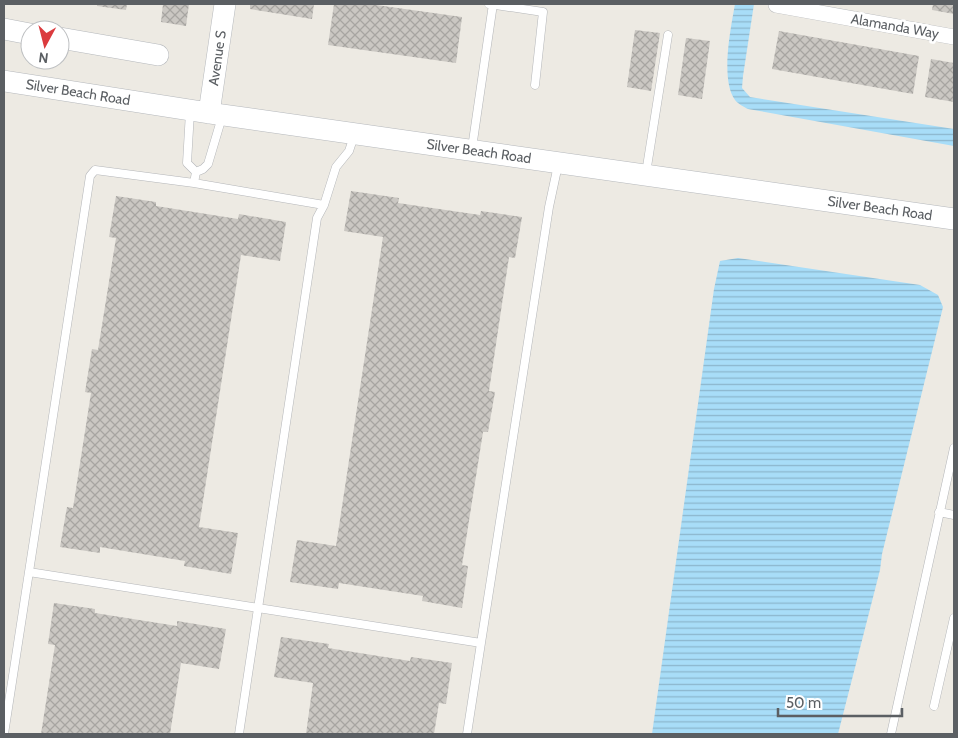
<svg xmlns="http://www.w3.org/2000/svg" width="958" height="738" viewBox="0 0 958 738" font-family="Cabin,sans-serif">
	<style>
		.water { fill: url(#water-rules) }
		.building { fill: url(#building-cross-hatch) }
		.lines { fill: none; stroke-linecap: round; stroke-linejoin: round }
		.lane-casing { stroke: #b4b6b9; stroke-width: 9 }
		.street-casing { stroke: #b4b6b9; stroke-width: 16 }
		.secondary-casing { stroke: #b5b8bc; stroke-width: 22 }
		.lane { stroke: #fff; stroke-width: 8 }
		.street { stroke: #fff; stroke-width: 15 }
		.secondary { stroke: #fff; stroke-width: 21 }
		.labels { text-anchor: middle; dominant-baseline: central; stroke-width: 5; stroke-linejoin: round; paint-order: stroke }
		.street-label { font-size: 14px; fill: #5b5f63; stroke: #fff }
	</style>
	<defs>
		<pattern id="water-rules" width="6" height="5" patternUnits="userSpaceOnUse" patternTransform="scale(1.25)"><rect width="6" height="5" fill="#a8ddf8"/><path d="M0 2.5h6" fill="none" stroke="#8cb6cc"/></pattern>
		<pattern id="building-cross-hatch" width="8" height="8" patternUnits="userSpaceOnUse" patternTransform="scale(1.25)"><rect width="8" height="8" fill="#cac7c2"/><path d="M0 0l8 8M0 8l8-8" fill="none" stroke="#a7a5a1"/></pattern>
	</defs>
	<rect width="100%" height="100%" fill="#edeae3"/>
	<path class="water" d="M735 4H754L743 76 742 88 750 97 954 129V146L748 109C744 107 738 104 735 100 720 80 731 27 735 4Z
		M738 258 920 285 938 295 943 307 882 554 880 570 838 734H652L714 289 720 261Z"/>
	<path class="building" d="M97 4H127L126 10 97 6Z
		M163 4H189L186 26 161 22Z
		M250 4H314L312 19 250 9Z
		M334 4H369L462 17 456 63 328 45Z
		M933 4H954V14L932 10Z
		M635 30 660 33 651 91 627 87Z
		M779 31 919 56 913 94 772 69Z
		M686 38 710 41 702 99 678 95Z
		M931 59 954 63V102L925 97Z
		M351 191 399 198 398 203 480 215 481 211 522 217 515 258 509 257 489 391 495 392 488 432H483L462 565 468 566 462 608 422 601 423 596 339 583 338 589 290 582 297 540 336 546 383 237 344 231Z
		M116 196 156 202V206L238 219 239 214 286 222 280 261 241 255 199 527 238 533 231 574 184 566 185 561 100 547V553L60 547 67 507 73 508 91 393 85 392 92 349 98 350 116 238 109 237Z
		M54 603 95 609V613L177 626V621L226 629 219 669 181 663 170 734H41L55 645 48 644Z
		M281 637 329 644 328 648 410 661 411 657 452 663 446 704 439 703 434 734H306L313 683 274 677Z"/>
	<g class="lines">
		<g class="lane-casing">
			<path id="lane" d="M489 4 543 12 535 85
				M190 112 187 163 196 172 203 169 208 164 222 117
				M472 148 493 4
				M646 173 668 35
				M194 183 324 205
				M939 512 954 515
				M29 572 481 643 549 207 558 165
				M934 706 954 618
				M4 734 90 176 95 170 194 183 196 172
				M239 734 317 218 324 205 336 167 349 151 354 136
				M467 734 481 643
				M891 734 954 448"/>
		</g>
		<g class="street-casing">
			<path id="street" d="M776 5 954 37"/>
		</g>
		<g class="secondary-casing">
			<path id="secondary" d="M4 29 30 34
				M60 38 158 55
				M4 81 209 113 954 219
				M209 113 225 4"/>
		</g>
		<use href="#lane" class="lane"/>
		<use href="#street" class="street"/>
		<use href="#secondary" class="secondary"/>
	</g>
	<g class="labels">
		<g class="street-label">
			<text transform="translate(895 26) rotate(10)">Alamanda Way</text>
			<text transform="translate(217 58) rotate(-82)">Avenue S</text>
			<text transform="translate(78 92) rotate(9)">Silver Beach Road</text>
			<text transform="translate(479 151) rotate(8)">Silver Beach Road</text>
			<text transform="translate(880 208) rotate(8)">Silver Beach Road</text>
		</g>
	</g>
	<rect width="958" height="738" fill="none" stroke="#5b5f63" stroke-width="10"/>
	<g transform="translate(45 45) rotate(187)"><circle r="24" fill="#ffffff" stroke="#bdbfc1"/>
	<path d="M0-4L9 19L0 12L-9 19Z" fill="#db3b3e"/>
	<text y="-8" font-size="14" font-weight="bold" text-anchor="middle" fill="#5b5f63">N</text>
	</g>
	<path d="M778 708v8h124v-8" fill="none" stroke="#5b5f63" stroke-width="2.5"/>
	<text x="786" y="708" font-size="15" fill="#5b5f63" stroke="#ffffff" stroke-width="4" paint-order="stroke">50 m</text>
</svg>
